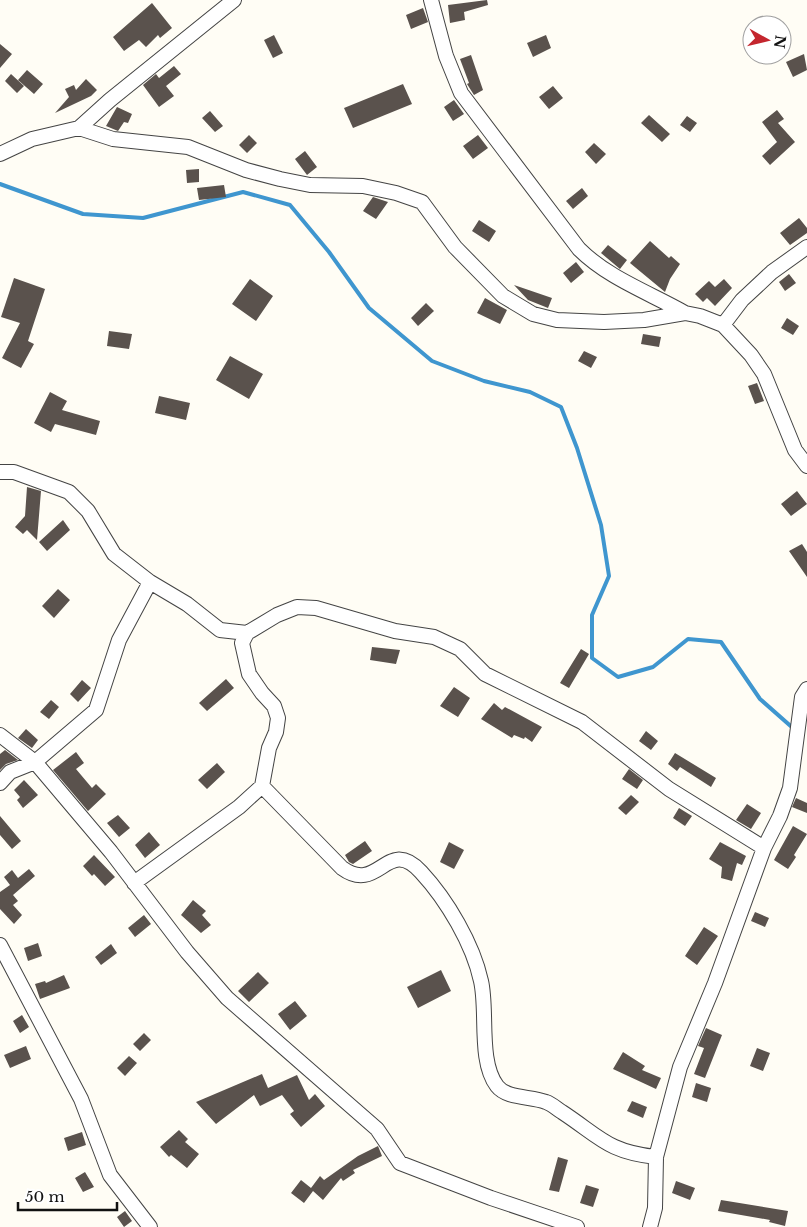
<svg xmlns="http://www.w3.org/2000/svg" width="807" height="1227" viewBox="0 0 807 1227" font-family="'Libre Baskerville',serif">
	<style>
		.lines { fill: none; stroke-linecap: round; stroke-linejoin: round }
		.stream { stroke: #3f96cf; stroke-width: 4 }
		.building { fill: #5a524d }
		.street-casing { stroke: #444; stroke-width: 16 }
		.street { stroke: #fff; stroke-width: 14 }
	</style>
	<rect width="100%" height="100%" fill="#fffdf5"/>
	<g class="lines">
		<path class="stream" d="M0 184 83 214 143 218 243 192 290 205 329 252 369 308 432 361 484 381 530 392 561 407 577 448 601 525 609 576 592 615V658L618 677 653 667 688 639 721 642 760 699 794 729"/>
	</g>
	<path class="building" d="M487 0 488 5 464 12 465 20 450 23 448 5Z
		M152 3 172 28 160 38 158 35 146 47 139 40 124 51 113 37Z
		M423 8 428 22 411 29 406 15Z
		M274 35 283 53 273 58 264 40Z
		M546 35 551 48 533 57 527 43Z
		M0 44 12 54 0 68Z
		M804 54 807 70 793 77 786 62Z
		M471 55 483 90 474 95 467 84 469 83 460 59Z
		M174 66 181 74 166 86 174 96 159 107 143 85 156 74 159 78Z
		M27 70 43 84 34 94 18 80Z
		M11 74 24 86 17 93 5 81Z
		M86 79 97 90 91 96 55 113 69 97 65 89 74 85 76 90Z
		M403 84 412 104 353 128 344 108Z
		M553 86 563 98 549 109 539 97Z
		M454 100 464 114 453 121 444 107Z
		M117 107 132 114 128 123 124 122 118 131 106 126Z
		M777 110 784 119 778 123 795 142 770 165 762 156 777 142 762 122Z
		M210 111 223 126 215 132 202 118Z
		M649 115 670 134 662 142 641 123Z
		M687 116 697 123 690 132 680 125Z
		M249 135 257 143 247 153 239 145Z
		M478 135 488 148 473 159 463 146Z
		M594 143 606 154 596 164 585 152Z
		M305 151 317 167 307 175 295 159Z
		M199 169V182L187 183 186 170Z
		M224 185 226 197 199 200 197 188Z
		M582 188 588 196 573 209 566 201Z
		M373 197 388 202 376 219 363 211Z
		M799 218 807 228V233L790 245 780 233Z
		M479 220 496 231 489 242 472 231Z
		M650 241 669 258 671 256 680 264 670 279 665 292 630 263Z
		M608 245 627 260 620 269 601 253Z
		M576 262 584 272 571 283 563 273Z
		M789 274 796 283 785 291 779 282Z
		M14 278 45 289 28 341 34 344 21 368 2 358 20 323 1 317Z
		M250 279 273 296 256 321 232 304Z
		M724 279 732 288 715 306 707 298 703 302 695 294 709 281 715 287Z
		M514 285 552 298 548 308 528 300Z
		M485 298 507 310 500 324 477 313Z
		M426 303 434 311 418 326 411 318Z
		M787 318 799 326 793 335 781 328Z
		M109 331 132 334 129 349 107 346Z
		M643 334 661 337 659 347 641 344Z
		M584 351 597 357 591 368 578 361Z
		M230 356 263 374 249 399 216 380Z
		M757 383 764 401 755 404 748 386Z
		M50 392 67 401 62 410 100 421 96 435 55 424 51 432 34 423Z
		M159 396 190 403 186 420 155 413Z
		M27 487 41 491 37 540 27 530 23 534 15 527 25 516Z
		M797 491 807 504 791 516 781 504Z
		M63 520 70 530 47 551 39 542Z
		M802 544 807 552V577L789 551Z
		M58 589 70 600 54 618 42 606Z
		M372 647 400 650 396 664 370 660Z
		M581 649 589 654 569 688 560 683Z
		M226 679 234 688 207 711 199 703Z
		M82 680 91 688 78 702 70 694Z
		M454 687 470 698 458 717 440 706Z
		M51 700 59 707 49 719 40 712Z
		M494 703 502 710 505 707 542 727 532 742 525 737 524 739 514 735 512 738 481 719Z
		M26 729 38 740 32 748 18 738Z
		M646 731 658 741 651 750 639 741Z
		M5 750 18 760 6 764 0 770V754Z
		M76 752 84 763 76 769 92 788 96 784 106 794 88 811 53 770Z
		M675 753 716 778 711 787 680 767 677 771 668 764Z
		M217 763 225 772 207 789 198 780Z
		M629 769 643 780 637 789 622 779Z
		M24 780 38 795 23 808 17 800 20 797 14 790Z
		M631 795 639 802 626 815 618 808Z
		M796 798 807 803V813L792 807Z
		M747 804 761 813 751 829 736 820Z
		M679 808 692 816 685 826 673 818Z
		M118 815 130 828 119 837 107 823Z
		M0 816 21 841 12 849 0 835Z
		M793 826 807 834 794 855 796 857 788 869 774 860Z
		M149 832 160 845 145 858 135 845Z
		M365 841 372 851 353 864 349 862 345 855Z
		M449 842 464 850 454 869 440 862Z
		M720 842 746 856 742 865 737 863 732 881 721 878 722 867 709 859Z
		M94 855 115 877 105 886 94 874 92 876 83 866Z
		M29 869 35 876 13 895 18 901 13 905 22 915 14 924 0 909V892L10 885 4 877 12 870 18 878Z
		M193 900 206 911 202 915 211 925 201 933 181 915Z
		M755 912 769 918 765 927 751 921Z
		M144 915 151 924 135 937 128 928Z
		M704 927 718 936 697 965 685 956Z
		M38 943 42 956 28 961 24 948Z
		M111 944 117 953 101 965 95 957Z
		M441 970 451 991 418 1008 407 987Z
		M258 972 269 983 249 1002 238 991Z
		M64 975 70 988 40 999 35 984 45 981 46 983Z
		M295 1001 307 1016 290 1030 278 1014Z
		M22 1015 29 1027 20 1033 13 1021Z
		M706 1028 722 1035 705 1078 694 1074 704 1048 698 1046Z
		M144 1033 151 1040 140 1051 133 1044Z
		M26 1046 31 1059 10 1068 4 1055Z
		M757 1048 770 1053 763 1071 750 1066Z
		M623 1052 645 1066 642 1070 661 1078 656 1089 613 1069Z
		M129 1056 137 1063 125 1076 117 1068Z
		M262 1074 268 1088 297 1075 309 1100 315 1094 325 1106 301 1127 290 1114 294 1111 282 1095 260 1106 254 1095 216 1124 196 1102Z
		M696 1083 711 1088 707 1102 692 1097Z
		M632 1101 647 1107 643 1118 627 1111Z
		M179 1130 188 1139 185 1142 199 1154 187 1168 171 1155 169 1157 160 1147Z
		M82 1132 86 1145 68 1151 64 1138Z
		M378 1146 382 1156 353 1170 355 1173 343 1181 341 1178 323 1200 313 1191 304 1203 291 1193 301 1180 311 1188 320 1176 324 1180 358 1156Z
		M558 1157 568 1160 559 1192 549 1190Z
		M85 1172 94 1187 83 1192 75 1178Z
		M676 1181 695 1188 690 1200 672 1193Z
		M586 1185 599 1189 593 1207 580 1203Z
		M721 1200 788 1211 785 1226 769 1222 770 1220 718 1211Z
		M125 1211 132 1221 124 1227 117 1217Z"/>
	<g class="lines">
		<g class="street-casing">
			<path id="street" d="M431 0 446 56 461 93 579 249C608 278 650 293 685 313
				M79 128 113 139 188 147 246 170 280 179 310 185 363 186 396 193 422 202 455 247 503 296 533 314 557 320 604 322 644 320 685 313 700 316 723 325 751 355 764 374 795 450 807 466
				M0 154 32 139 79 128 110 100 234 0
				M723 325 742 300 772 272 807 247
				M0 472H14L69 492 88 511 114 554 150 582 187 604 220 630 247 633
				M0 735 35 762 111 852 187 952 227 998 377 1129 400 1163 491 1198 577 1227
				M0 783 10 772 35 762 96 710 119 640 150 582
				M262 786 342 868C379 895 387 835 421 872 447 900 473 944 481 981 488 1011 478 1061 497 1086 507 1099 531 1096 546 1102 552 1104 557 1109 562 1112 600 1137 608 1152 656 1157
				M134 883 239 807 262 786 269 748 276 732 278 718 274 706 262 693 249 674 242 643 247 633 277 615 297 607 316 608 395 631 434 637 460 649 485 674 582 722 669 789 764 848
				M0 945 81 1099 110 1175 150 1227
				M650 1227 655 1208 656 1157 680 1067 715 983 764 848 780 816 790 788 802 697 807 689"/>
		</g>
		<use href="#street" class="street"/>
	</g>
	<g transform="translate(767 40) rotate(98)"><circle r="24" fill="#ffffff" stroke="#a0a0a0"/>
	<path d="M0-4L9 19L0 12L-9 19Z" fill="#c4262e"/>
	<text y="-8" font-size="14" font-weight="bold" text-anchor="middle" fill="#111111">N</text>
	</g>
	<path d="M18 1202v8h99v-8" fill="none" stroke="#111111" stroke-width="2.5"/>
	<text x="25" y="1202" font-size="15" fill="#111111" stroke="#ffffff" stroke-width="4" paint-order="stroke">50 m</text>
</svg>
